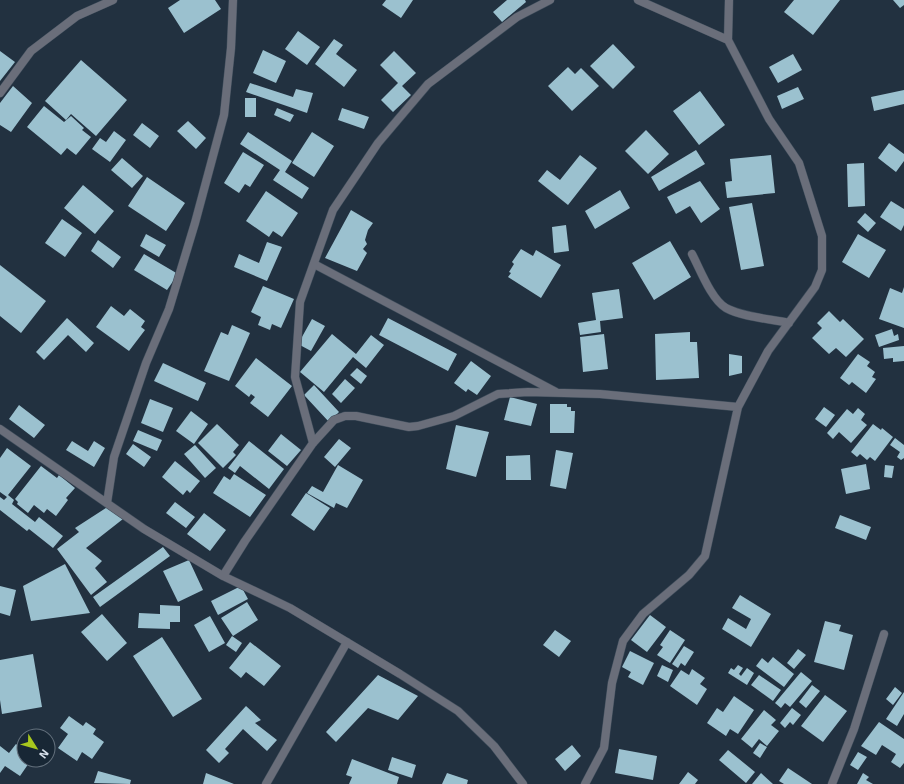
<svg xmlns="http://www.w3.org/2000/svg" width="904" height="784" viewBox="0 0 904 784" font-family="'Exo 2',sans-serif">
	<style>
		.building { fill: #9bc1cf }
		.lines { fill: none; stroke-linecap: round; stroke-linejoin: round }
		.street-casing { stroke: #3f4d5b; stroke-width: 9 }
		.street { stroke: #6a6e7a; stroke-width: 8 }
	</style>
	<rect width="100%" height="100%" fill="#223140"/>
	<path class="building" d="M180 0H215L221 9 184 33 168 8Z
		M386 0H413L401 18 382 5Z
		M507 0H525L526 2 502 22 493 12Z
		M794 0H840L813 35 784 12Z
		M893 0H904V5L900 8Z
		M298 31 320 47 307 65 285 49Z
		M334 39 343 45 336 54 357 70 344 87 315 64Z
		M613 44 635 67 613 89 590 66Z
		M263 50 286 61 276 83 253 73Z
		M0 51 15 62 0 81Z
		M394 51 416 73 402 86 411 95 393 112 381 100 398 83 380 65Z
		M793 54 802 70 778 83 769 67Z
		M81 60 127 100 96 136 71 114 66 120 45 101Z
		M568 67 575 74 581 68 599 86 572 111 548 86Z
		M250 83 293 97 296 89 313 93 307 113 246 92Z
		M13 86 32 103 11 132 0 125V103Z
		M798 87 804 99 782 109 777 96Z
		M904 90V104L874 111 871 97Z
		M700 91 725 125 699 145 673 111Z
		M245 98H256V117H245Z
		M44 106 64 122 71 116 84 128 82 130 91 137 76 155 67 148 61 155 27 127Z
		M277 108 294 115 290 122 274 115Z
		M342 108 369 117 364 129 338 120Z
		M188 121 206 138 196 149 177 131Z
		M142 123 159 136 150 148 133 135Z
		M646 130 669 154 648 174 625 151Z
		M114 131 126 140 110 162 92 149 100 138 106 142Z
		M248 132 292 161 285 172 309 188 302 199 273 180 280 170 240 144Z
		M312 132 334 146 314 177 292 163Z
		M889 143 904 154V161L896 172 878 158Z
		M696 150 705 164 659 191 651 177Z
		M243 152 264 165 250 187 245 184 239 193 224 183Z
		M580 155 597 168 568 205 538 181 547 170 560 180Z
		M771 155 775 193 727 198 725 182 732 181 730 159Z
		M122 158 143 176 132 188 111 170Z
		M864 163 865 206 848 207 847 164Z
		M147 177 185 203 166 231 128 206Z
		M700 181 720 209 701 223 690 206 676 214 667 197Z
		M83 185 114 211 95 234 64 208Z
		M620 190 630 208 595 229 585 211Z
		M266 191 298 213 282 237 273 231 269 237 246 221Z
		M891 201 904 209V225L901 231 880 217Z
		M752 203 764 266 741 270 729 207Z
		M351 210 373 223 368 230 365 240 367 244 363 249 367 253 357 271 325 258Z
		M865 213 876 223 868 232 857 222Z
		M62 219 82 233 65 257 45 243Z
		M566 225 569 251 554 253 552 227Z
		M146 234 166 245 159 257 140 246Z
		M858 234 886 250 869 278 842 262Z
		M98 240 121 257 113 268 91 251Z
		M670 241 691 277 654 300 632 263Z
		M267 242 282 247 267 281 234 267 239 254 259 263Z
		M521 249 533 256 536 250 561 265 541 298 508 277 511 273 509 272 514 264 512 262Z
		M144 254 178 274 167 290 134 270Z
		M0 265 46 301 21 333 0 316Z
		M263 286 294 299 281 328 272 324 270 330 258 325 261 317 251 312Z
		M904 287V328L879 319 890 288 902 293Z
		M619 289 623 318 600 321 601 332 580 335 578 323 596 320 592 293Z
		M111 306 124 316 130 309 145 321 141 327 145 330 129 351 96 327Z
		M829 311 840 322 843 319 864 339 846 357 836 348 829 354 812 338 822 328 817 323Z
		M67 318 94 343 86 352 68 335 44 360 36 352Z
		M388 318 457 354 448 371 379 335Z
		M312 319 325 326 311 351 298 344Z
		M232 325 250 333 229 381 204 371 221 332 228 335Z
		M892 329 894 336 898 334 899 340 879 347 875 335Z
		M690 332V342H697L699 378 656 380 655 334Z
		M332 334 356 354 371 335 384 345 366 368 353 357 324 392 300 372Z
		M604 334 608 369 583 372 580 337Z
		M904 346V361L893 362V358L884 359 883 348Z
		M729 354 742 356V373L729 376Z
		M858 354 870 362 867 366 875 372 872 377 876 379 866 393 852 382 849 385 840 378Z
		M256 358 292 386 268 417 250 403 255 397 251 394 249 397 235 386Z
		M471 361 491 376 477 395 468 389 466 392 454 383Z
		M163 363 206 383 198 401 154 381Z
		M357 368 367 376 361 384 350 375Z
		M345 379 355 388 341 403 332 394Z
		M314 385 339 412 329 422 304 395Z
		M510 397 537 404 531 426 504 420Z
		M150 399 173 408 163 432 141 423Z
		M550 404H567V407H571V411H575L574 433H550Z
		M19 405 45 425 34 438 9 419Z
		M824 407 835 415 826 427 815 419Z
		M858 408 865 414 861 420 867 425 851 443 839 432 833 439 827 433 847 409 853 414Z
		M191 411 208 424 194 444 176 431Z
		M217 424 239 445 233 452 236 455 223 468 198 443Z
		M873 424 881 430 882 428 893 437 875 461 870 457 867 460 860 454 857 457 851 452Z
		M456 425 489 432 476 477 446 469Z
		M138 430 162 440 157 451 133 441Z
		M281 434 301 450 287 466 268 451Z
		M895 438 904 445V458L901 460 897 457 900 452 890 445Z
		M339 439 351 448 335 467 324 457Z
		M72 441 88 451 94 441 105 448 94 467 66 450Z
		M249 441 284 469 269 489 240 466 235 473 228 468Z
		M133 444 151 457 144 467 126 454Z
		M195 445 216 468 205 478 184 454Z
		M7 448 31 466 8 495 14 500 12 504 35 522 39 517 63 536 53 548 29 529 27 531 0 510V497L4 500 7 497 0 492V458Z
		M556 450 573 453 566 489 550 486Z
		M530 455 531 480H506V456Z
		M175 461 200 481 190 493 187 490 183 495 162 477Z
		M866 464 870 489 846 494 841 469Z
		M338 465 363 480 347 508 336 503 334 508 307 493 312 486 323 492Z
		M885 465 894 466 892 478 884 477Z
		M41 466 57 478 59 475 75 488 66 498 68 500 56 516 47 509 44 513 34 505 28 513 17 504 18 502 15 499Z
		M234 474 266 495 250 517 213 493 224 476 230 480Z
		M306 493 330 508 314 531 291 515Z
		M175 502 195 517 186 528 166 513Z
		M109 506 123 519 86 548 102 561 95 568 107 582 91 595 57 549 79 532 75 528Z
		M204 513 226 530 210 551 187 534Z
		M840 515 871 527 866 540 835 528Z
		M163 547 170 556 100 607 93 597Z
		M189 560 203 590 178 602 163 571Z
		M65 564 90 613 31 621 23 586Z
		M0 586 16 590 10 616 0 613Z
		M241 586 248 599 218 615 211 601Z
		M740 595 771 614 751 647 722 629 728 618 746 629 751 619 732 608Z
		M247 602 258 620 233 636 221 618Z
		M160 605 180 606V622H170V629L138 628 139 613 160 614Z
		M102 614 127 643 107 661 81 632Z
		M650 615 666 627 647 652 631 640Z
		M210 616 225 643 209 652 194 625Z
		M825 621 841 625 839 631 853 635 844 670 814 662Z
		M555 630 571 641 559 657 543 645Z
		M670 630 685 640 670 663 657 655 663 647 660 645Z
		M232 636 242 643 236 652 226 645Z
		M162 637 202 699 173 717 133 656Z
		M250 642 281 666 264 686 246 672 241 678 229 668Z
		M684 646 694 652 685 666 681 663 678 668 672 664Z
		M798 649 806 655 794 669 787 663Z
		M630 651 654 663 643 685 628 677 631 672 622 667Z
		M33 654 42 707 2 714 0 700V660Z
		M773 657 794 674 784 687 756 666 762 658 768 663Z
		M662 665 673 670 668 682 657 676Z
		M738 665 743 668 739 674 741 676 747 668 754 673 747 685 728 673 731 668 734 670Z
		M692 669 705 678 700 684 707 689 697 705 670 686 681 670 689 675Z
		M801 672 812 681 790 707 785 703 781 708 775 703Z
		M378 675 418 696 398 720 368 708 336 742 326 732Z
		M759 675 781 690 773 701 751 685Z
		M812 685 820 691 806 708 799 702Z
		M895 687 902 693 893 705 886 699Z
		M904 692V714L897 726 886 719Z
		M825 695 847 711 823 742 801 726Z
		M734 696 754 710 738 734 730 729 726 736 707 723 717 708 723 712Z
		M246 706 261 720 255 723 277 740 267 751 243 729 225 749 229 753 219 763 206 750Z
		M792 708 801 715 793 725 790 722 785 728 780 723Z
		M764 710 776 720 771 725 779 731 767 746 759 739 752 748 741 739Z
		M69 716 83 726 86 722 96 729 93 734 104 742 92 759 82 752 77 761 58 748 68 734 60 728Z
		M879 722 904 739V763L900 768 891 762 896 754 882 745 876 755 861 746Z
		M760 743 767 747 760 758 753 753Z
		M16 744 24 750V760H31L20 776 5 766 0 773V746L9 753Z
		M572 745 581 756 565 771 555 759Z
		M619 749 657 756 653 780 615 773Z
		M728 750 755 772 746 783 719 760Z
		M858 752 867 757 858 770 850 765Z
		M392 757 416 765 412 778 388 770Z
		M352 759 399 777 397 784H349L352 777 346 775Z
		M788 768 812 784H784L779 781Z
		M98 771 131 780 130 784 94 783Z
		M688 772 698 780 695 784H679Z
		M206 773 234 784H203Z
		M447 773 468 780 467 784H442Z
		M761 773 773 784H752Z
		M863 773 869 777 866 780 873 784H857Z"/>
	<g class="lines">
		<g class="street-casing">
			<path id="street" d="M728 40 729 0
				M0 93 31 51 77 16 113 0
				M692 254C700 269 711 299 726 308 742 317 771 319 789 323
				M314 264 556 392
				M0 429 144 529 223 576 290 608 400 674 458 711 494 746 523 784
				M313 443 295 377 300 302 333 210 378 143 428 84 517 17 550 0
				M107 503 114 457 146 363 169 309 195 223 224 115 231 48 233 0
				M223 576 245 541 313 443 334 420 345 416H356L409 427 418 426 454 416 498 394 528 392 600 394 738 407
				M266 784 347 642
				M585 784 604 748 612 683 623 641 643 614 689 575 705 556 738 407 768 351 815 287 822 270V236L799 163 769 119 728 40 638 0
				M832 784 854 729 884 634"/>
		</g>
		<use href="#street" class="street"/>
	</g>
	<g transform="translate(36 748) rotate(127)"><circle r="19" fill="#182735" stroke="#64717d"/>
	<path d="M0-3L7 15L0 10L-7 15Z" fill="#a8c71e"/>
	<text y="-6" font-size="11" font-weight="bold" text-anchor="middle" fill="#d7e0ea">N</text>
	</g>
</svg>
